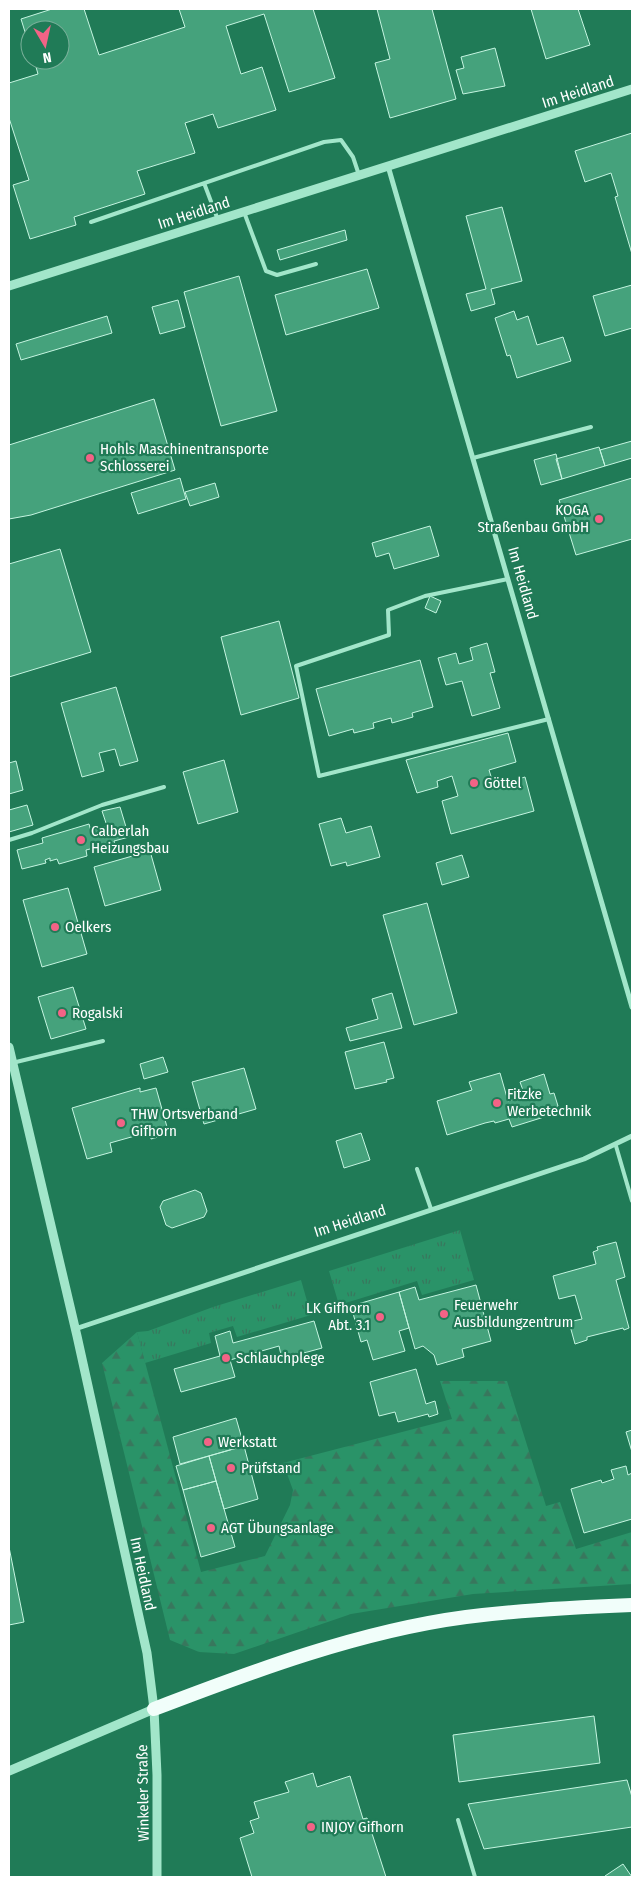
<svg xmlns="http://www.w3.org/2000/svg" width="641" height="1886" viewBox="0 0 641 1886" font-family="'Fira Sans Condensed',sans-serif">
	<style>
		.grass { fill: url(#grass-tufts) }
		.forest { fill: url(#forest-firs) }
		.building { fill: #45a27c; stroke: #c5f5e1 }
		.lines { fill: none; stroke-linecap: round; stroke-linejoin: round }
		.service { stroke: #a2e6ca; stroke-width: 4 }
		.minor { stroke: #a2e6ca; stroke-width: 5 }
		.tertiary { stroke: #a2e6ca; stroke-width: 9 }
		.trunk { stroke: #f1fefa; stroke-width: 14 }
		.poi-dot { fill: #f36386; stroke: #207b57; stroke-width: 2 }
		.labels { text-anchor: middle; dominant-baseline: central; stroke-width: 4.5; stroke-linejoin: round; paint-order: stroke }
		.street-label { font-size: 15px; fill: #fff; stroke: #207b57 }
		.poi-label { font-size: 15px; fill: #fff; stroke: #207b57; text-anchor: start }
	</style>
	<defs>
		<pattern id="grass-tufts" width="24" height="20" patternUnits="userSpaceOnUse" patternTransform="scale(1.25)"><rect width="24" height="20" fill="#2a9368"/><path d="M3 7l-1-3M5 7V3M7 7l1-3M15 17l-1-3M17 17v-4M19 17l1-3" fill="none" stroke="#38775d"/></pattern>
		<pattern id="forest-firs" width="22" height="20" patternUnits="userSpaceOnUse" patternTransform="scale(1.25)"><rect width="22" height="20" fill="#2a9368"/><path d="M5 1l3.5 6h-7zM16 11l3.5 6h-7z" fill="#38775d"/></pattern>
	</defs>
	<rect width="100%" height="100%" fill="#207b57"/>
	<path class="grass" d="M460 1230 474 1280 422 1295 417 1281 339 1305 329 1271Z
		M301 1280 311 1315 237 1337 233 1326 209 1333 211 1343 145 1363 137 1332 148 1331 213 1307Z"/>
	<path class="forest" d="M137 1332 201 1572 265 1556 290 1505 293 1490 283 1463 452 1419 440 1381H507L546 1506 560 1502 576 1549 632 1532V1584L473 1594 351 1614 234 1654 199 1652 170 1640 102 1363Z"/>
	<path class="building" d="M52 9H84L99 55 185 27 179 9H313L335 78 289 92 264 14 226 26 241 74 262 67 276 110 218 128 213 114 185 123 195 153 137 171 145 194 74 217 76 225 30 239 13 185 29 180 9 118V83L38 74 34 60H60V30H30V48L21 19Z
		M377 9H432L456 99 390 118 375 63 390 59Z
		M531 9H578L590 45 546 59Z
		M495 48 505 86 463 94 456 70 464 68 461 57Z
		M632 133V254L615 197 618 196 611 173 585 182 575 151Z
		M502 207 522 281 491 289 495 304 471 311 466 294 486 289 466 216Z
		M345 230 347 240 280 260 277 250Z
		M367 269 379 308 286 335 275 295Z
		M239 276 277 411 221 426 184 292Z
		M632 285V328L605 336 593 296Z
		M178 300 185 327 160 334 152 307Z
		M514 311 517 320 528 316 537 345 563 337 571 361 517 378 510 355 507 356 495 318Z
		M107 316 112 333 21 360 16 344Z
		M154 399 175 470 31 515 9 519V445Z
		M632 441V458L605 466 600 450Z
		M599 447 605 466 562 479 556 459Z
		M556 454 562 479 541 485 534 460Z
		M180 478 186 499 138 514 131 493Z
		M632 478V539L576 555 559 500Z
		M215 483 219 497 190 506 185 492Z
		M430 526 439 556 394 569 389 553 376 557 372 543Z
		M60 549 91 652 9 677V564Z
		M430 596 441 601 436 613 425 608Z
		M279 621 299 698 241 715 221 637Z
		M487 643 495 672 490 673 500 708 472 716 462 681 446 685 438 658 456 653 459 664 473 660 470 648Z
		M420 660 433 707 412 713 413 717 392 723 391 718 373 723 374 728 354 733 353 729 329 736 316 689Z
		M116 687 138 761 120 766 115 749 99 753 104 771 82 777 61 703Z
		M508 733 516 762 489 770 494 786 525 777 534 811 451 834 442 801 458 796 452 776 437 781 438 787 417 793 406 760Z
		M224 760 238 812 198 824 183 772Z
		M16 761 23 790 9 794V763Z
		M27 805 33 825 9 832V810Z
		M120 807 129 837 114 841 116 847 95 853 94 848 86 850 87 856 59 864 57 859 50 861V858L45 860 46 863 22 869 17 850 43 843 42 838 89 824 91 831 107 826 102 811Z
		M341 818 346 833 371 826 380 857 347 866 346 862 331 866 319 824Z
		M150 851 161 890 105 906 94 867Z
		M462 855 469 877 442 885 436 863Z
		M68 888 87 954 42 967 23 900Z
		M427 903 457 1013 414 1025 383 915Z
		M73 987 86 1029 51 1039 38 997Z
		M392 993 402 1028 350 1041 346 1028 378 1019 372 999Z
		M384 1042 394 1078 386 1080 387 1082 355 1089 345 1052Z
		M163 1057 168 1072 144 1079 140 1064Z
		M244 1068 256 1109 204 1124 192 1082Z
		M500 1073 508 1101 525 1096 520 1082 544 1074 550 1094 554 1093 558 1106 555 1107 557 1113 512 1127 509 1119 495 1123 494 1121 485 1123 447 1135 437 1101 472 1090 469 1082Z
		M140 1088V1092L156 1088 169 1134 151 1139 149 1132 110 1143 112 1152 87 1159 72 1108Z
		M361 1133 370 1160 344 1168 336 1141Z
		M195 1190 201 1193 207 1211 204 1217 172 1228 166 1225 160 1207 163 1201Z
		M616 1242 625 1277 616 1280 629 1328 624 1330 623 1328 587 1337V1340L575 1344 569 1322 582 1319 575 1295 559 1299 553 1276 596 1264 593 1252 598 1250 597 1247Z
		M476 1285 491 1341 462 1349 464 1357 437 1365 434 1355 423 1346 415 1349 399 1292 415 1287 419 1300Z
		M399 1292 409 1328 399 1331 405 1351 373 1360 367 1340 361 1342 351 1306Z
		M314 1321 322 1348 282 1359 279 1346 230 1360 235 1377 181 1392 174 1369 220 1356 215 1336 230 1331 233 1343Z
		M416 1369 426 1404 435 1401 438 1414 429 1417 428 1414 398 1422 395 1412 379 1416 370 1382Z
		M236 1418 244 1446 180 1464 173 1437Z
		M632 1430V1452L626 1432Z
		M244 1446 258 1499 224 1509 209 1456Z
		M209 1456 216 1481 183 1490 176 1466Z
		M626 1466 628 1475 632 1473V1519L584 1533 571 1489 601 1480 602 1483 614 1479 611 1470Z
		M216 1481 235 1547 201 1557 183 1490Z
		M9 1547 24 1622 9 1625Z
		M594 1716 600 1763 459 1782 453 1735Z
		M313 1773 317 1787 350 1776 363 1819 367 1818 386 1877H252L240 1838 254 1833 250 1821 259 1818 254 1802 289 1792 285 1782Z
		M627 1780 632 1797V1827L484 1849 468 1804Z
		M623 1864 632 1877H606L605 1876Z"/>
	<g class="lines">
		<path class="service" d="M204 183 218 220
			M244 212 266 271 277 275 316 264
			M91 222 324 142 341 140 353 157 359 175
			M473 458 591 427
			M508 579 425 596 388 610 389 635 296 666 319 776 549 719
			M9 840 32 833 102 805 164 787
			M12 1063 103 1041
			M616 1146 632 1201
			M417 1169 431 1209
			M458 1820 475 1877"/>
		<path class="minor" d="M388 166 632 1007
			M75 1329 584 1159 632 1136"/>
		<path class="tertiary" d="M9 286 632 89
			M9 1047 77 1336 147 1653 154 1709 157 1775V1877
			M9 1771 154 1709"/>
		<path class="trunk" d="M154 1709C253 1671 360 1631 466 1617 521 1610 577 1607 632 1605"/>
	</g>
	<g class="poi-dot">
		<circle cx="90" cy="458" r="5"/>
		<circle cx="599" cy="519" r="5"/>
		<circle cx="474" cy="783" r="5"/>
		<circle cx="81" cy="840" r="5"/>
		<circle cx="55" cy="927" r="5"/>
		<circle cx="62" cy="1013" r="5"/>
		<circle cx="497" cy="1103" r="5"/>
		<circle cx="121" cy="1123" r="5"/>
		<circle cx="444" cy="1314" r="5"/>
		<circle cx="380" cy="1317" r="5"/>
		<circle cx="226" cy="1358" r="5"/>
		<circle cx="208" cy="1442" r="5"/>
		<circle cx="231" cy="1468" r="5"/>
		<circle cx="211" cy="1528" r="5"/>
		<circle cx="311" cy="1827" r="5"/>
	</g>
	<g class="labels">
		<g class="street-label">
			<text transform="translate(578 92) rotate(-18)">Im Heidland</text>
			<text transform="translate(194 213) rotate(-18)">Im Heidland</text>
			<text transform="translate(523 583) rotate(74)">Im Heidland</text>
			<text transform="translate(350 1221) rotate(-18)">Im Heidland</text>
			<text transform="translate(143 1574) rotate(78)">Im Heidland</text>
			<text transform="translate(143 1793) rotate(-91)">Winkeler Straße</text>
		</g>
		<g class="poi-label">
			<text x="100" y="449">Hohls Maschinentransporte<tspan x="100" dy="17">Schlosserei</tspan></text>
			<text x="589" y="510" text-anchor="end">KOGA<tspan x="589" dy="17">Straßenbau GmbH</tspan></text>
			<text x="484" y="783">Göttel</text>
			<text x="91" y="831">Calberlah<tspan x="91" dy="17">Heizungsbau</tspan></text>
			<text x="65" y="927">Oelkers</text>
			<text x="72" y="1013">Rogalski</text>
			<text x="507" y="1094">Fitzke<tspan x="507" dy="17">Werbetechnik</tspan></text>
			<text x="131" y="1114">THW Ortsverband<tspan x="131" dy="17">Gifhorn</tspan></text>
			<text x="454" y="1305">Feuerwehr<tspan x="454" dy="17">Ausbildungzentrum</tspan></text>
			<text x="370" y="1308" text-anchor="end">LK Gifhorn<tspan x="370" dy="17">Abt. 3.1</tspan></text>
			<text x="236" y="1358">Schlauchplege</text>
			<text x="218" y="1442">Werkstatt</text>
			<text x="241" y="1468">Prüfstand</text>
			<text x="221" y="1528">AGT Übungsanlage</text>
			<text x="321" y="1827">INJOY Gifhorn</text>
		</g>
	</g>
	<rect width="641" height="1886" fill="none" stroke="#ffffff" stroke-width="20"/>
	<g transform="translate(45 45) rotate(171)"><circle r="24" fill="#207b57" stroke="#79b09a"/>
	<path d="M0-4L9 19L0 12L-9 19Z" fill="#f36386"/>
	<text y="-8" font-size="14" font-weight="bold" text-anchor="middle" fill="#ffffff">N</text>
	</g>
</svg>
